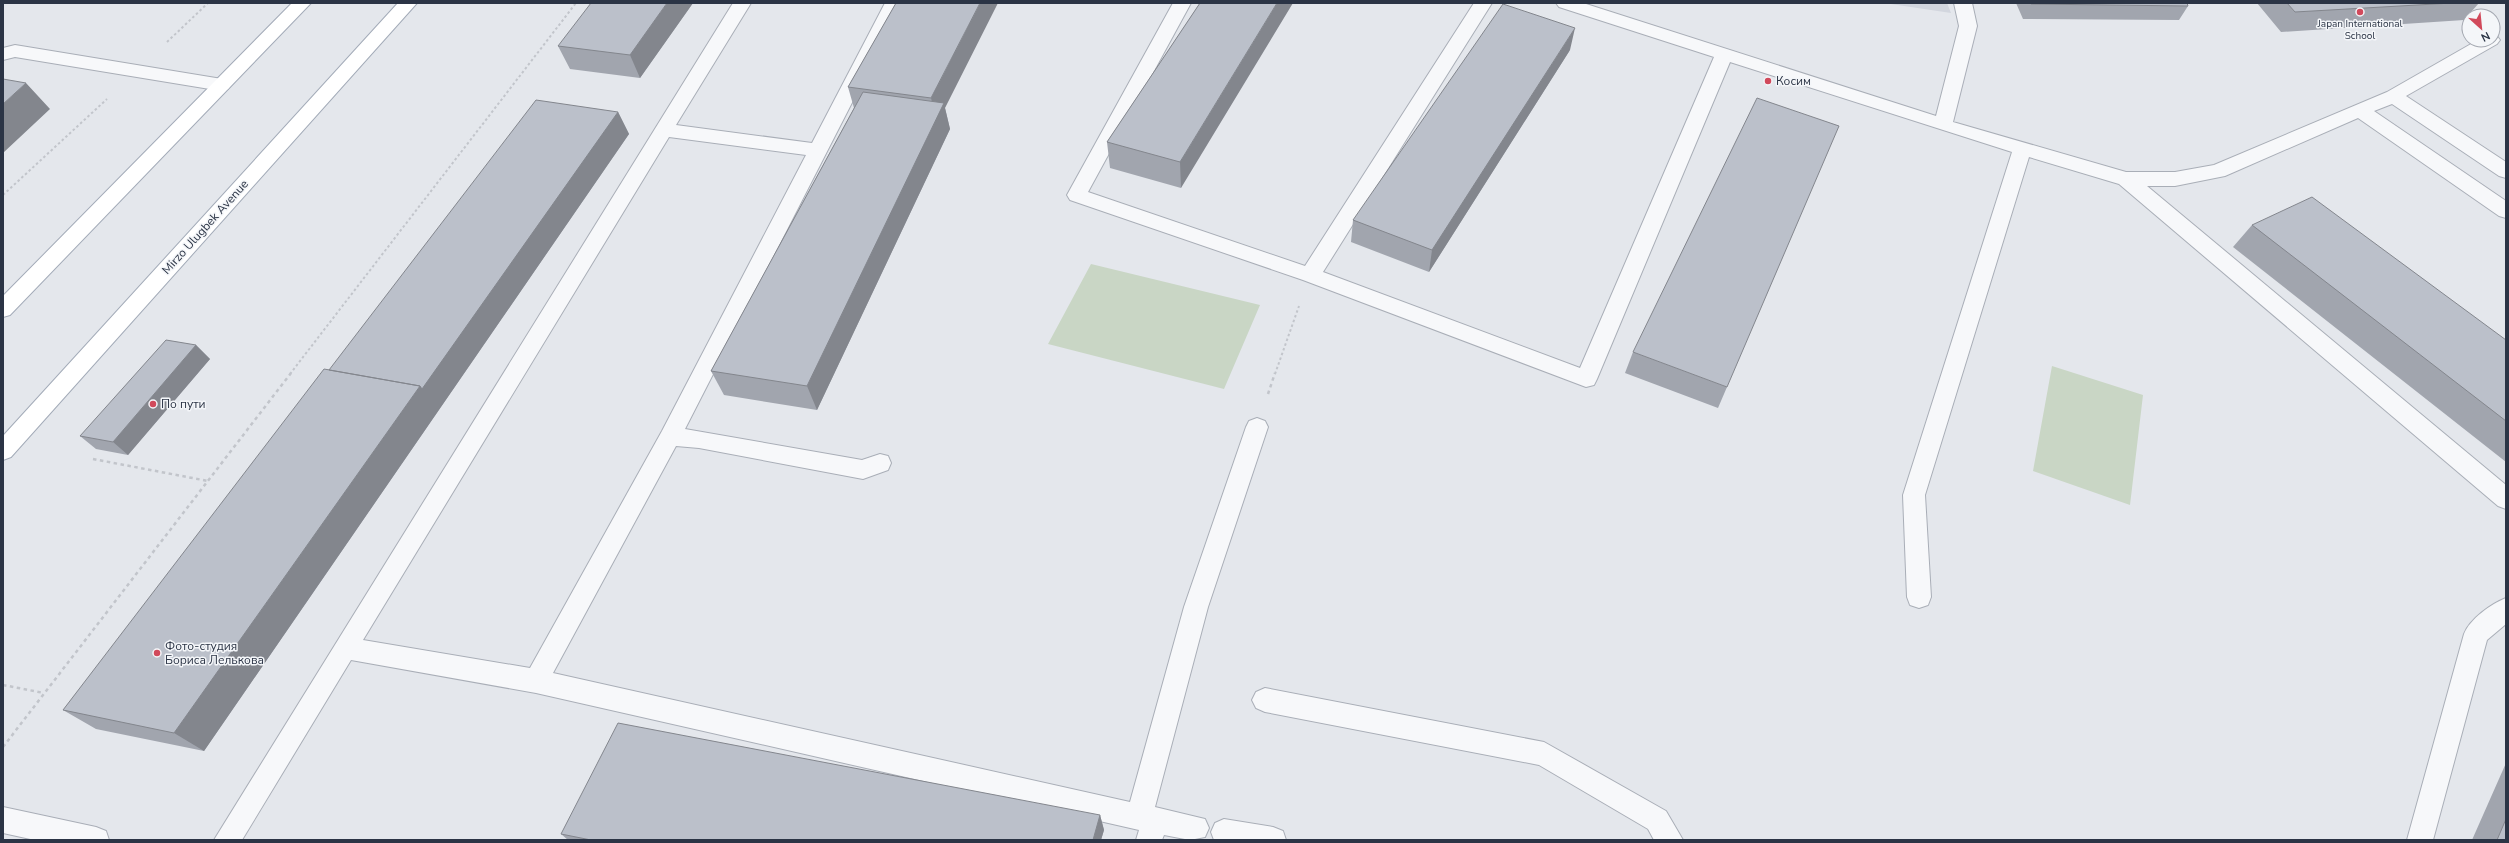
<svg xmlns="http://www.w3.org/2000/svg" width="2509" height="843" viewBox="0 0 2509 843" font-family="'Nunito Sans',sans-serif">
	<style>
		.built { fill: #d2d6de }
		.green { fill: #c9d6c5 }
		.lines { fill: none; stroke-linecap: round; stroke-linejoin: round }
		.lane-casing { stroke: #a9aeb7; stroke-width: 2 }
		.primary-casing { stroke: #a3abb8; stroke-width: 2 }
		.path-far1 { stroke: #c2c5cb; stroke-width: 2; stroke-dasharray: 2.5 2.5; stroke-linecap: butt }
		.path { stroke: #c2c5cb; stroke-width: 2.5; stroke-dasharray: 3.5 3.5; stroke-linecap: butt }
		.lane { fill: #f7f8fa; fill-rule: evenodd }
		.primary { fill: #fff; fill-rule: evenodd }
		.wall { fill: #a1a5ae }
		.shaded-wall { fill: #83868d }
		.building { fill: #bbc0ca; stroke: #83868d }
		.poi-dot { fill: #d1495b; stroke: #f4f6f9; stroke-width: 1.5 }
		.labels { text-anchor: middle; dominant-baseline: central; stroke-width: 3; stroke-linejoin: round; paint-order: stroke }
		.far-poi-label { font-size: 10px; fill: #2b3445; stroke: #f4f6f9 }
		.poi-label { font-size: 12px; fill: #2b3445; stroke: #f4f6f9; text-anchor: start }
		.street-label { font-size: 12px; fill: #2b3445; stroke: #f4f6f9 }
	</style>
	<rect width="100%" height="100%" fill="#e4e7ec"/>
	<path class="built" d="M1884 3H1947L1951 13Z"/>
	<path class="green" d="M1091 264 1260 305 1224 389 1048 344Z
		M2052 366 2143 395 2130 505 2033 471Z"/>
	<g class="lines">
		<g class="lane-casing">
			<path id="lane" d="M733 3H751L676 125 812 143 885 3H903L685 429 862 460 880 454 888 456 891 463 888 470 863 479 699 448 676 446 553 673 1130 802 1184 607 1246 427 1249 421 1257 418 1265 421 1268 427 1208 607 1155 807 1205 819 1209 828 1205 837 1190 840 1164 835 1162 840H1136L1139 830 536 693 351 660 242 840H214ZM669 137 806 155 662 431 530 668 363 640Z
				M1173 3H1191L1088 192 1305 266 1474 3H1492L1323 272 1580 368 1714 57 1559 7 1556 3H1583L1936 116 1959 26 1954 3H1972L1977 26 1953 122 2126 172H2175L2214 165 2387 92 2478 40H2493V35L2497 36 2500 40 2497 44 2406 96 2506 162V178L2499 176 2392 104 2374 111 2506 201V218L2499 216 2358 118 2225 176 2175 186H2147L2506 485V509L2498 506 2119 184 2029 157 1925 495 1931 597 1928 605 1919 608 1910 605 1907 597 1903 495 2012 152 1730 62 1597 379 1594 385 1586 387 1303 280 1070 200 1067 195Z
				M15 45 222 79 228 81 231 85 228 89 222 91 15 57 3 60V48Z
				M2506 598V624L2487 640 2433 840H2407L2464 634C2470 619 2491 604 2506 598Z
				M1265 688 1544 742 1666 811 1683 840H1654L1648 829 1539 765 1265 712 1256 708 1252 700 1256 692Z
				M3 807 96 827 106 831 109 840H35L3 833Z
				M1224 819 1273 827 1283 831 1286 840H1214L1211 832 1215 823Z"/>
		</g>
		<g class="primary-casing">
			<path id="primary" d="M292 3H311L10 315 3 317V296Z
				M398 3H417L11 457 3 460V436Z"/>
		</g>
		<path class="path-far1" d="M167 42 208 3
			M3 195 107 99
			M290 374 576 3
			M1275 374 1299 306"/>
		<path class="path" d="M1268 394 1275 373
			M93 459 208 481
			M3 685 44 693
			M3 747 291 373"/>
		<use href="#lane" class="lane"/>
		<use href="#primary" class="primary"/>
	</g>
	<path class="wall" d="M693 3 640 78 570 69 558 46Z
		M896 3 945 108 950 129 817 410 724 395 711 371 854 108 848 87Z
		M1200 3 1181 188 1110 168 1107 142Z
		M2016 3H2187L2188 6 2179 20 2023 19Z
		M2257 3H2479L2464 20 2281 32Z
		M1570 50 1429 272 1351 242 1353 220Z
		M618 112 629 134 204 751 96 729 63 710 329 370Z
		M2252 225 2506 340V462L2233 247Z
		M196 345 210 359 128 455 96 449 80 436Z
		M1633 352 1727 387 1718 408 1625 373Z
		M2506 763V840H2472Z
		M1100 815 1104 830 1101 840H568L561 834Z"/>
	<path class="shaded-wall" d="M667 3H693L640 78 630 55Z
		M980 3H998L945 108 950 129 817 410 807 386 936 119 931 98Z
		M1277 3H1293L1181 188 1180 162Z
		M1575 28 1570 50 1429 272 1432 250Z
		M26 83 50 109 3 153V104Z
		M618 112 629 134 204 751 174 733 420 386Z
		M196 345 210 359 128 455 113 442Z
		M1100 815 1104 830 1101 840H1093Z"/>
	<path class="building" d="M591 3H667L630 55 558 46Z
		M896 3H980L931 98 848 87Z
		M1200 3H1277L1180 162 1107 142Z
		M2030 3H2187L2188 6 2031 4Z
		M2287 3H2452L2295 12Z
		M1503 4 1575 28 1432 250 1353 220Z
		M3 79 26 83 3 104Z
		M863 92 944 103 807 386 711 371Z
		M1757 98 1839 126 1727 387 1633 352Z
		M536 100 618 112 422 389 420 386 329 370Z
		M2312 197 2506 340V421L2252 225Z
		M166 340 196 345 113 442 80 436Z
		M324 369 420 386 174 733 63 710Z
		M618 723 1100 815 1093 840H591L561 834Z
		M2506 819V840H2497Z"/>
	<g class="poi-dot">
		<circle cx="2360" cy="12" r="4"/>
		<circle cx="1768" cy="81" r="4"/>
		<circle cx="153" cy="404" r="4"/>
		<circle cx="157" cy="653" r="4"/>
	</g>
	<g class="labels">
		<g class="far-poi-label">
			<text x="2360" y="24">Japan International<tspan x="2360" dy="12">School</tspan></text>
		</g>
		<g class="poi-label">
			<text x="1776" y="81">Косим</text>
			<text x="161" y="404">По пути</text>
			<text x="165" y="646">Фото-студия<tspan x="165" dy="14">Бориса Лелькова</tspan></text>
		</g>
		<g class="street-label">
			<text transform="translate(205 227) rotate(-48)">Mirzo Ulugbek Avenue</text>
		</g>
	</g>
	<rect width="2509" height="843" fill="none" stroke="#2b3445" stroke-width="8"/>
	<g transform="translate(2481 28) rotate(153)"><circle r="19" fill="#f4f6f9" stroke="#a4a8b1"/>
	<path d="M0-3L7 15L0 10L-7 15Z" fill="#d1495b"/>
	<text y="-6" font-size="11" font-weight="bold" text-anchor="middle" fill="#2b3445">N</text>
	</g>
</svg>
